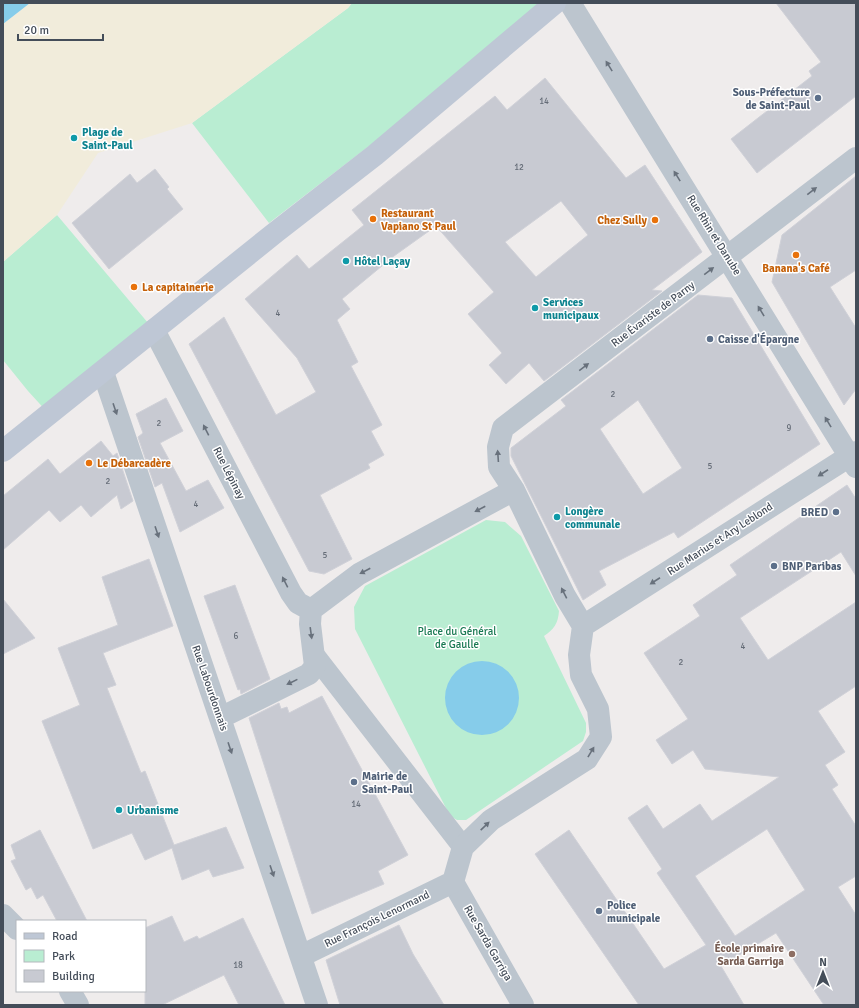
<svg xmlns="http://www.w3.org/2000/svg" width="859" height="1008" viewBox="0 0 859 1008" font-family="Signika,sans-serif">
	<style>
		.green { fill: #b9edd2 }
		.sand { fill: #f1ecdb }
		.water { fill: #86ccea }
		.building { fill: #c8cad2; stroke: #d0d1d8; fill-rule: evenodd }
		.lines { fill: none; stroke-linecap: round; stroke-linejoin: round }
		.pedestrian { stroke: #bcc5ce; stroke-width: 21 }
		.minor { stroke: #bcc5ce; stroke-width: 22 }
		.tertiary { stroke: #bcc5ce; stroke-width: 22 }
		.secondary { stroke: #bec7d5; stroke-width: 22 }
		.oneway { fill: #68717c }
		.service-dot { fill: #5c6f8a; stroke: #fff; stroke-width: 1.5 }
		.culture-dot { fill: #0f9aa8; stroke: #fff; stroke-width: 1.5 }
		.food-dot { fill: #e8710a; stroke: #fff; stroke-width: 1.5 }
		.education-dot { fill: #8d6e63; stroke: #fff; stroke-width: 1.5 }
		.labels { text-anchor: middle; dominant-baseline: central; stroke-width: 3; stroke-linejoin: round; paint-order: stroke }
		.number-label { font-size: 9px; fill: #656c77 }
		.service-label { font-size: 11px; font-weight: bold; fill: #4e5e75; stroke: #fff; text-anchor: start }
		.culture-label { font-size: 11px; font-weight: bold; fill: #0d838f; stroke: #fff; text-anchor: start }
		.food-label { font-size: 11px; font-weight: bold; fill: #c56008; stroke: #fff; text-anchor: start }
		.street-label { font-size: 11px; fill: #444d59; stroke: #fff }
		.park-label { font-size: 11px; fill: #177851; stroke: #fff }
		.education-label { font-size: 11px; font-weight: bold; fill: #785e54; stroke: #fff; text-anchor: end }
	</style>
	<rect width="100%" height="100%" fill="#efecec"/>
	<path class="green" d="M352 3H555L269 223 192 123 348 8Z
		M57 215 154 330 49 414 28 391 3 360V262Z
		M486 520 505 522 521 536 559 611C558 624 554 629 544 636L586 723V732L583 741 466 820H457L450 816 355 629 354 607 365 586Z"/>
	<path class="sand" d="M30 3H352L348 8 192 123 98 153 57 215 3 262V24Z"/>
	<path class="water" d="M3 3H30L3 24Z
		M445 698a37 37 0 1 1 74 0a37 37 0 1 1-74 0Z"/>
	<path class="building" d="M776 3H856V96L757 173 731 139 812 76 809 71 821 62Z
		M545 78 626 178 645 165 702 252 652 290 662 291 544 381 529 363 506 384 489 365 502 353 468 314 494 292 479 275 436 226 394 256 342 299 350 309 337 320 358 362 351 366 382 425 371 431 384 455 368 464 370 468 320 495 352 559 324 574 309 571 189 344 224 317 276 415 316 392 297 358 245 299 297 255 309 269 364 225 352 210 495 96 507 110ZM561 201 588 235 536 277 505 242Z
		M155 169 169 187 167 189 183 209 109 269 72 223 130 174 137 183Z
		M856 176V270L830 287 856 328V389L844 405 772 282 782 235Z
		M698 295 732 298 820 444 678 538 674 532 599 571 606 585 583 600 511 456V448L566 406 561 400ZM638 400 682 468 643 494 600 429Z
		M166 398 183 431 160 443 186 491 208 480 224 508 180 532 162 483 155 487 138 437 143 433 136 414Z
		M101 441 113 456 117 453 133 501 121 509 117 495 91 517 81 505 60 522 49 510 3 550V496L48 459 60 474Z
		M847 485 856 499V576L841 552 740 618 768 660 856 602V686L818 711 845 752 825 765 838 785 832 789 856 826V876L838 887 856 915V1005H824L776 933 721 966 744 1005H639L535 854 569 830 664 969 706 945 657 873 662 869 628 818 647 805 663 829 700 804 712 821 779 777 705 769 693 750 672 764 656 740 688 719 644 653 700 616 693 605 737 575 730 565ZM767 829 805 890 735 936 695 876Z
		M149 559 173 626 103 653 116 685 107 688 141 773 145 771 174 845 226 827 244 868 213 877 209 869 182 880 172 848 145 860 132 833 93 849 42 721 80 705 58 648 118 625 102 577Z
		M235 585 270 679 241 694 240 689 238 690 204 596Z
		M3 599 35 638 3 654Z
		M322 696 408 855 378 871 384 884 312 914 249 718 279 703 281 709 287 707 289 713Z
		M40 830 87 921H57L43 895 37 899 31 887 26 890 11 861 16 859 11 845Z
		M172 916 184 942 197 936 199 939 243 918 285 1005H239L224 975 162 1005H145V928Z
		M399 925 413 954 444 1005H340L326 960Z"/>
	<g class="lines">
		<path class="pedestrian" d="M315 656 463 847"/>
		<path class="minor" d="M453 882 523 1005
			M3 915 17 929
			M70 991 78 1005"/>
		<path class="tertiary" d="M570 3 856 467
			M154 330 291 593 298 603 311 610
			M103 372 317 1005
			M583 626 856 452
			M220 718 309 674 315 666 310 624 311 610 359 574 514 490
			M301 956 453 882 463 847 491 820 587 759 601 737 598 709 581 675 579 655 583 626 565 596 514 490 499 467 498 447 503 428 856 158"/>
		<path class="secondary" d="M3 451 276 232 375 155 555 3"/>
	</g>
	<defs><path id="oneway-solid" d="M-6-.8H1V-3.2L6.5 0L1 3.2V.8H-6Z"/></defs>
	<g class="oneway">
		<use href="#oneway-solid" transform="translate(609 66) rotate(-122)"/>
		<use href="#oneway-solid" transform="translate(677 176) rotate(-122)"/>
		<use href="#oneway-solid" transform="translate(812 191) rotate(-38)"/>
		<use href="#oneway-solid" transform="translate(709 271) rotate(-37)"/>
		<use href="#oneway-solid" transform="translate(761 311) rotate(-121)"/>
		<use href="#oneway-solid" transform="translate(584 367) rotate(-37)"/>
		<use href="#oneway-solid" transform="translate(115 409) rotate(71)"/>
		<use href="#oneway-solid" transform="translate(828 422) rotate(-121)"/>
		<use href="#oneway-solid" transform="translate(206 430) rotate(-117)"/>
		<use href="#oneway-solid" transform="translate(498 456) rotate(-94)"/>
		<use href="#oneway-solid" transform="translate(823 473) rotate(147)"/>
		<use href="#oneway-solid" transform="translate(480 509) rotate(152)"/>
		<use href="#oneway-solid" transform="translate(157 532) rotate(71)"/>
		<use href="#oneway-solid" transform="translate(365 571) rotate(152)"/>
		<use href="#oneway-solid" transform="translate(655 581) rotate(147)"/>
		<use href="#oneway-solid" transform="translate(285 582) rotate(-117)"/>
		<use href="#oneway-solid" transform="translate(564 593) rotate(-117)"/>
		<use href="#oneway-solid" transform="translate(311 633) rotate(82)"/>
		<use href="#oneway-solid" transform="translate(292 682) rotate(154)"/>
		<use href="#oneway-solid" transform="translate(230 748) rotate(71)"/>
		<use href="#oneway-solid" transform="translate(591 752) rotate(-59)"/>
		<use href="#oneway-solid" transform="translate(485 826) rotate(-44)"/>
		<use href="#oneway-solid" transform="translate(272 871) rotate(71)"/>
	</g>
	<g class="service-dot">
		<circle cx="818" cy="98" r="4"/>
		<circle cx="710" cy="339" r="4"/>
		<circle cx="836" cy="512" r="4"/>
		<circle cx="774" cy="566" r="4"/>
		<circle cx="354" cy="782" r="4"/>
		<circle cx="599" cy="911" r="4"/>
	</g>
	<g class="culture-dot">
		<circle cx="74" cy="138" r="4"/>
		<circle cx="346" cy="261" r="4"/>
		<circle cx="535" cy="308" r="4"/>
		<circle cx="557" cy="517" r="4"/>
		<circle cx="119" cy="810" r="4"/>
	</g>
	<g class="food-dot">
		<circle cx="373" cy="219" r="4"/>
		<circle cx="655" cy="220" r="4"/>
		<circle cx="796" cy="255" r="4"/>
		<circle cx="134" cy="287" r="4"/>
		<circle cx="89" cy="463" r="4"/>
	</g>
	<circle class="education-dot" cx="792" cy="954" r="4"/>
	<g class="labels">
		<g class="number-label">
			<text x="544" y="101">14</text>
			<text x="519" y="167">12</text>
			<text x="278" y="313">4</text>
			<text x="613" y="394">2</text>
			<text x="159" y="423">2</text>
			<text x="789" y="428">9</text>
			<text x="710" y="466">5</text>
			<text x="108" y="481">2</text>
			<text x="196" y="504">4</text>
			<text x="325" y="555">5</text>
			<text x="236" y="636">6</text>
			<text x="743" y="646">4</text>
			<text x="681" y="662">2</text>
			<text x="356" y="804">14</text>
			<text x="238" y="965">18</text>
		</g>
		<g class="service-label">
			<text x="810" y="92" text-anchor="end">Sous-Préfecture<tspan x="810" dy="13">de Saint-Paul</tspan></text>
			<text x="718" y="339">Caisse d'Épargne</text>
			<text x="828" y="512" text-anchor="end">BRED</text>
			<text x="782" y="566">BNP Paribas</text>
			<text x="362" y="776">Mairie de<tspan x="362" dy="13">Saint-Paul</tspan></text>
			<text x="607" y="905">Police<tspan x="607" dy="13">municipale</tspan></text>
		</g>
		<g class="culture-label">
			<text x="82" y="132">Plage de<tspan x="82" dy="13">Saint-Paul</tspan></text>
			<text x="354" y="261">Hôtel Laçay</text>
			<text x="543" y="302">Services<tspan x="543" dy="13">municipaux</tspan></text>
			<text x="565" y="511">Longère<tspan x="565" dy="13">communale</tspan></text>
			<text x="127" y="810">Urbanisme</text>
		</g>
		<g class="food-label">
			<text x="381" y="213">Restaurant<tspan x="381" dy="13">Vapiano St Paul</tspan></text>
			<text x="647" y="220" text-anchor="end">Chez Sully</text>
			<text x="796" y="268" text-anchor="middle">Banana's Café</text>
			<text x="142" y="287">La capitainerie</text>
			<text x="97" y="463">Le Débarcadère</text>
		</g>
		<g class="street-label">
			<text transform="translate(714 235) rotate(58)">Rue Rhin et Danube</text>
			<text transform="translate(653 314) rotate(-37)">Rue Évariste de Parny</text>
			<text transform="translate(229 473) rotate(63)">Rue Lépinay</text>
			<text transform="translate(720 539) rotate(-33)">Rue Marius et Ary Leblond</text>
			<text transform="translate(210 688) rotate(71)">Rue Labourdonnais</text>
			<text transform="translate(377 919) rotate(-26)">Rue François Lenormand</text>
			<text transform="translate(488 943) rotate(60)">Rue Sarda Garriga</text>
		</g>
		<g class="park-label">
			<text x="457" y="631">Place du Général<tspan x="457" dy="13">de Gaulle</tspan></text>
		</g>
		<g class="education-label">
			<text x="784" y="948">École primaire<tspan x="784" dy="13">Sarda Garriga</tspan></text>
		</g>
	</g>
	<rect width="859" height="1008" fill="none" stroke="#444d59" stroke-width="8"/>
	<rect x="16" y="920" width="130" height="72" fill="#ffffff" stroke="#b4b8bd"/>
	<rect x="24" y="933" width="20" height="6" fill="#bec7d5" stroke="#b4b8bd"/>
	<text x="52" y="940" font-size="12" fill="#444d59">Road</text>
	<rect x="24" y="950" width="20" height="12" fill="#b9edd2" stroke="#b4b8bd"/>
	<text x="52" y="960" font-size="12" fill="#444d59">Park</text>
	<rect x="24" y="970" width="20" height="12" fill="#c8cad2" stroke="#b4b8bd"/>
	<text x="52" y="980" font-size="12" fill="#444d59">Building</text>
	<g transform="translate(823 972)" stroke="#ffffff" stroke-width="3" paint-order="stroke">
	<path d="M0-3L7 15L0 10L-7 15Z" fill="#444d59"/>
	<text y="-6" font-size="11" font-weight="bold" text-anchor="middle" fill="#444d59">N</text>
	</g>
	<path d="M18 34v6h85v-6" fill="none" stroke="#444d59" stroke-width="2"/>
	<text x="24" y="34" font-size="12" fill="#444d59" stroke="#ffffff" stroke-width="3" paint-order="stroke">20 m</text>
</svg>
